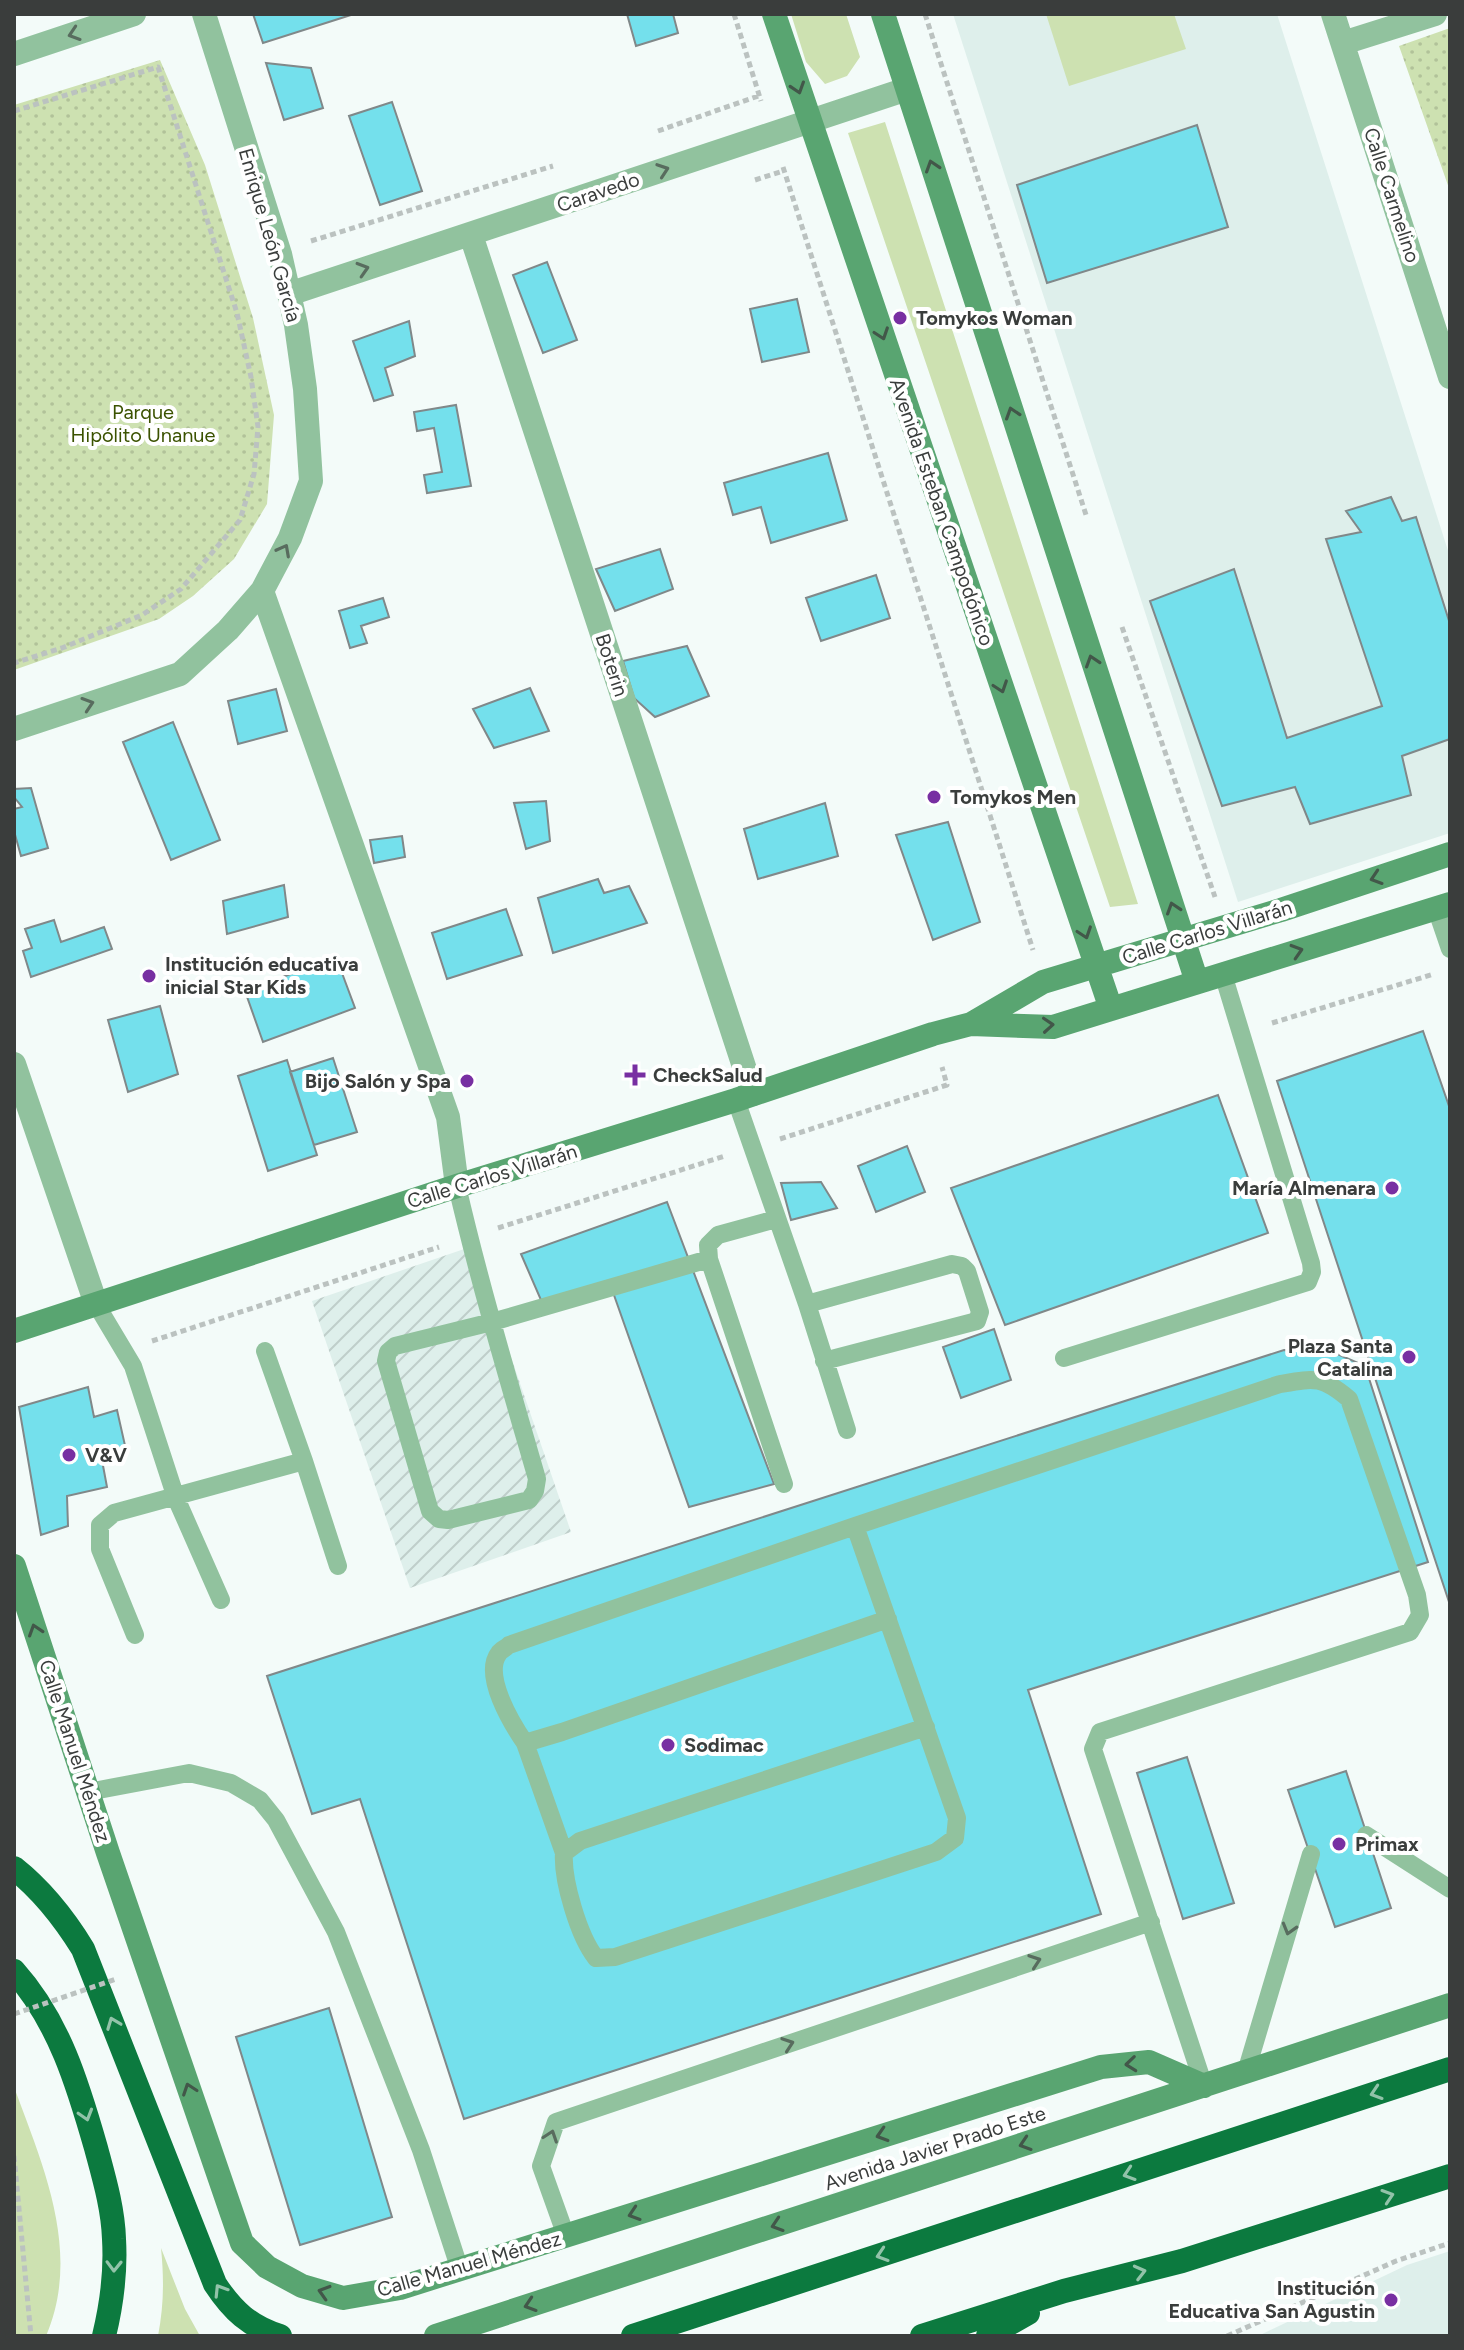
<svg xmlns="http://www.w3.org/2000/svg" width="1464" height="2350" viewBox="0 0 1464 2350" font-family="Figtree,sans-serif">
	<style>
		.built { fill: #deefeb }
		.industrial { fill: url(#industrial-furrows) }
		.green { fill: #cde1b1 }
		.park { fill: url(#park-dots) }
		.building { fill: #74e0ec; stroke: #808889; stroke-width: 2 }
		.lines { fill: none; stroke-linecap: round; stroke-linejoin: round }
		.path { stroke: #bbc2c0; stroke-width: 5; stroke-dasharray: 6 4; stroke-linecap: butt }
		.lane { stroke: #91c29e; stroke-width: 18 }
		.street { stroke: #91c29e; stroke-width: 24 }
		.secondary { stroke: #59a571; stroke-width: 24 }
		.highway { stroke: #0c7a3f; stroke-width: 24 }
		.path-bridge { stroke: #bbc2c0; stroke-width: 5; stroke-dasharray: 6 4; stroke-linecap: butt }
		.oneway { stroke: #586c5e }
		.oneway2 { stroke: #425749 }
		.oneway3 { stroke: #92c3a9 }
		.poi-dot { fill: #782fa2; stroke: #fff; stroke-width: 3 }
		.labels { text-anchor: middle; dominant-baseline: central; stroke-width: 8; stroke-linejoin: round; paint-order: stroke }
		.street-label { font-size: 20px; fill: #3a3d3c; stroke: #fff }
		.poi-label { font-size: 20px; font-weight: bold; fill: #3a3d3c; stroke: #fff; text-anchor: start }
		.park-label { font-size: 20px; fill: #3b5200; stroke: #fff }
	</style>
	<defs>
		<pattern id="industrial-furrows" width="10" height="10" patternUnits="userSpaceOnUse" patternTransform="scale(2)"><rect width="10" height="10" fill="#deefeb"/><path d="M-1 1l2-2M0 10L10 0M9 11l2-2" fill="none" stroke="#bfceca"/></pattern>
		<pattern id="park-dots" width="8" height="8" patternUnits="userSpaceOnUse" patternTransform="scale(2)"><rect width="8" height="8" fill="#cde1b1"/><path d="M2 2h.1M6 6h.1" fill="none" stroke="#b1c299" stroke-width="1.8" stroke-linecap="round"/></pattern>
	</defs>
	<rect width="100%" height="100%" fill="#f3fbf9"/>
	<path class="built" d="M953 14H1277L1450 557V833L1238 902Z
		M1450 2251V2336H1258L1407 2265Z"/>
	<path class="industrial" d="M473 1246 571 1532 410 1588 312 1301Z"/>
	<path class="green" d="M791 14H846L860 57 847 76 825 84 806 62Z
		M1046 14H1174L1186 49 1069 86Z
		M885 122 1138 904 1110 907 848 133Z
		M14 2087C43 2166 82 2252 46 2336H14Z
		M161 2248 185 2309 200 2336H158C164 2305 164 2278 161 2248Z"/>
	<path class="park" d="M1450 28V191L1399 46Z
		M160 60 205 165 253 318 274 415 267 504 234 559 193 596 159 619 14 670V105Z"/>
	<path class="building" d="M253 14H354L263 43Z
		M627 14H673L678 33 636 46Z
		M266 63 311 68 323 108 284 120Z
		M392 102 422 191 380 205 349 116Z
		M1197 125 1228 227 1047 283 1017 185Z
		M547 262 577 340 543 353 513 275Z
		M797 299 809 352 762 362 750 309Z
		M409 321 415 356 385 368 393 395 374 401 353 341Z
		M456 405 471 486 427 493 424 475 442 472 434 428 417 431 414 412Z
		M828 453 847 520 771 543 761 507 733 515 724 483Z
		M1391 497 1402 521 1416 517 1450 624V739L1402 756 1411 795 1310 824 1295 787 1222 806 1150 601 1234 569 1287 738 1382 706 1326 539 1361 532 1346 511Z
		M660 549 673 589 615 611 596 569Z
		M876 575 890 618 821 641 806 598Z
		M383 598 389 617 361 626 367 643 350 648 339 611Z
		M687 646 709 696 655 717 634 698 623 661Z
		M530 688 549 731 494 748 473 709Z
		M276 689 287 731 238 744 228 701Z
		M173 722 220 840 171 860 123 742Z
		M31 788 48 848 21 856 14 831V809L22 807 14 797V789Z
		M546 801 550 841 526 849 514 803Z
		M825 803 838 856 758 879 744 829Z
		M948 822 980 922 933 940 896 835Z
		M402 836 405 857 374 863 370 840Z
		M598 879 604 893 629 886 647 923 553 953 538 898Z
		M284 885 288 917 227 934 223 901Z
		M506 909 522 955 447 979 432 933Z
		M54 920 61 942 104 927 112 949 31 977 23 951 32 948 25 929Z
		M336 957 355 1008 263 1042 245 991Z
		M160 1006 178 1074 128 1092 108 1020Z
		M1423 1031 1450 1109V1605L1277 1081Z
		M333 1058 357 1132 314 1145 290 1072Z
		M287 1060 317 1155 268 1171 238 1076Z
		M1218 1095 1268 1233 1005 1325 951 1188Z
		M907 1146 925 1192 876 1212 858 1166Z
		M821 1182 837 1208 791 1220 781 1183Z
		M667 1202 774 1484 689 1507 609 1281 544 1307 521 1254Z
		M994 1329 1011 1380 961 1398 943 1347Z
		M1284 1350 1335 1353 1365 1366 1428 1562 1028 1690 1101 1914 464 2119 360 1799 312 1814 267 1676Z
		M88 1387 94 1417 117 1410 126 1450 101 1455 107 1487 67 1496 68 1526 41 1535 19 1407Z
		M1187 1757 1234 1903 1183 1919 1137 1773Z
		M1346 1771 1391 1908 1335 1927 1288 1790Z
		M329 2008 392 2217 300 2245 236 2037Z"/>
	<g class="lines">
		<path class="path" d="M734 14 761 101
			M925 14 1087 518
			M14 111 158 67 237 313 251 377 258 427 254 474 240 520 181 589 142 615 62 648 14 663
			M658 131 761 95
			M783 167 1033 950
			M755 180 783 171
			M311 241 553 166
			M1122 627 1215 897
			M1272 1023 1434 974
			M780 1139 947 1085 942 1067
			M498 1228 725 1156
			M152 1341 439 1247
			M14 2156 31 2336
			M1227 2336 1396 2261 1450 2243"/>
		<path class="lane" d="M1436 908 1450 949
			M736 1100 807 1304 847 1430
			M457 1186C480 1285 509 1382 537 1479L535 1491 529 1500 448 1520 439 1519 430 1511 386 1361 388 1352 395 1346 492 1322 709 1259
			M776 1219 718 1235 708 1245 709 1259 784 1484
			M96 1304 133 1366 176 1498 221 1600
			M807 1304 952 1264 962 1266 967 1271 980 1312 977 1321 824 1361
			M1064 1358 1308 1282 1312 1272 1311 1263 1223 974
			M304 1461 338 1566
			M855 1526 957 1818 955 1838 936 1852 615 1957 596 1958C579 1937 562 1880 564 1853L580 1841 926 1727
			M888 1619 562 1732 525 1743C512 1724 482 1675 499 1653 501 1650 506 1648 509 1645L855 1526 1280 1384C1315 1378 1322 1376 1349 1399L1417 1595 1420 1615 1410 1632 1100 1732 1093 1749 1204 2086
			M135 1635 100 1549V1525L114 1513 304 1461 265 1351
			M525 1743 564 1853
			M88 1792 189 1773 231 1783 260 1800 276 1820 336 1932 421 2150 460 2270
			M1366 1835 1450 1889
			M1246 2072 1311 1854
			M566 2236 541 2166 556 2122 1151 1922"/>
		<path class="street" d="M1333 14 1450 377
			M1343 43 1435 14
			M14 54 134 14
			M471 235 753 1094
			M289 294 907 89
			M262 591 448 1117 457 1186
			M14 729 180 674 228 630 262 591 290 538 311 481 305 389 296 325 280 254 204 14
			M14 1064 96 1304"/>
		<path class="secondary" d="M774 14 1111 1009
			M883 14 1197 982
			M971 1024 1043 982 1281 910 1450 854
			M14 1331 457 1186 736 1100 933 1034 971 1024 1053 1027 1450 904
			M14 1566 108 1853 242 2243 267 2267 302 2286 343 2298 400 2288 1101 2067 1149 2062 1204 2086
			M436 2336 1450 2005"/>
		<path class="highway" d="M14 1868C43 1891 64 1918 83 1949L215 2284C232 2310 250 2327 280 2336
			M14 1971C59 2021 78 2085 96 2148 104 2178 113 2208 114 2239 116 2272 112 2303 104 2336
			M633 2336 1450 2069
			M922 2336 1064 2291 1182 2261 1450 2176
			M988 2336 1028 2313"/>
		<path class="path-bridge" d="M14 2014 116 1979"/>
	</g>
	<defs><path id="oneway-chevron" d="M-2-3.5L2.5 0L-2 3.5" fill="none" stroke-width="1.6" stroke-linecap="round" stroke-linejoin="round" transform="scale(2)"/></defs>
	<g class="oneway">
		<use href="#oneway-chevron" transform="translate(74 34) rotate(162)"/>
		<use href="#oneway-chevron" transform="translate(663 170) rotate(-19)"/>
		<use href="#oneway-chevron" transform="translate(363 269) rotate(-17)"/>
		<use href="#oneway-chevron" transform="translate(284 550) rotate(-62)"/>
		<use href="#oneway-chevron" transform="translate(88 704) rotate(-18)"/>
		<use href="#oneway-chevron" transform="translate(1289 1929) rotate(106)"/>
		<use href="#oneway-chevron" transform="translate(1035 1961) rotate(-19)"/>
		<use href="#oneway-chevron" transform="translate(788 2044) rotate(-19)"/>
		<use href="#oneway-chevron" transform="translate(551 2136) rotate(-71)"/>
	</g>
	<g class="oneway2">
		<use href="#oneway-chevron" transform="translate(798 88) rotate(72)"/>
		<use href="#oneway-chevron" transform="translate(932 166) rotate(-108)"/>
		<use href="#oneway-chevron" transform="translate(882 334) rotate(71)"/>
		<use href="#oneway-chevron" transform="translate(1012 413) rotate(-108)"/>
		<use href="#oneway-chevron" transform="translate(1092 661) rotate(-108)"/>
		<use href="#oneway-chevron" transform="translate(1001 687) rotate(71)"/>
		<use href="#oneway-chevron" transform="translate(1376 878) rotate(162)"/>
		<use href="#oneway-chevron" transform="translate(1173 908) rotate(-108)"/>
		<use href="#oneway-chevron" transform="translate(1085 933) rotate(71)"/>
		<use href="#oneway-chevron" transform="translate(1297 951) rotate(-17)"/>
		<use href="#oneway-chevron" transform="translate(1048 1025) rotate(-4)"/>
		<use href="#oneway-chevron" transform="translate(35 1630) rotate(-108)"/>
		<use href="#oneway-chevron" transform="translate(1131 2064) rotate(174)"/>
		<use href="#oneway-chevron" transform="translate(189 2089) rotate(-109)"/>
		<use href="#oneway-chevron" transform="translate(882 2135) rotate(163)"/>
		<use href="#oneway-chevron" transform="translate(1025 2144) rotate(162)"/>
		<use href="#oneway-chevron" transform="translate(634 2214) rotate(162)"/>
		<use href="#oneway-chevron" transform="translate(777 2225) rotate(162)"/>
		<use href="#oneway-chevron" transform="translate(324 2292) rotate(-163)"/>
		<use href="#oneway-chevron" transform="translate(530 2305) rotate(162)"/>
	</g>
	<g class="oneway3">
		<use href="#oneway-chevron" transform="translate(113 2023) rotate(-111)"/>
		<use href="#oneway-chevron" transform="translate(1376 2093) rotate(162)"/>
		<use href="#oneway-chevron" transform="translate(86 2115) rotate(73)"/>
		<use href="#oneway-chevron" transform="translate(1129 2174) rotate(162)"/>
		<use href="#oneway-chevron" transform="translate(1388 2196) rotate(-18)"/>
		<use href="#oneway-chevron" transform="translate(882 2255) rotate(162)"/>
		<use href="#oneway-chevron" transform="translate(114 2266) rotate(91)"/>
		<use href="#oneway-chevron" transform="translate(1140 2272) rotate(-14)"/>
		<use href="#oneway-chevron" transform="translate(220 2290) rotate(-122)"/>
	</g>
	<g class="poi-dot">
		<circle cx="900" cy="318" r="8"/>
		<circle cx="934" cy="797" r="8"/>
		<circle cx="149" cy="976" r="8"/>
		<path d="M631 1063h8v8h8v8h-8v8h-8v-8h-8v-8h8z"/>
		<circle cx="467" cy="1081" r="8"/>
		<circle cx="1392" cy="1188" r="8"/>
		<circle cx="1409" cy="1357" r="8"/>
		<circle cx="69" cy="1455" r="8"/>
		<circle cx="668" cy="1745" r="8"/>
		<circle cx="1339" cy="1844" r="8"/>
		<circle cx="1391" cy="2300" r="8"/>
	</g>
	<g class="labels">
		<g class="street-label">
			<text transform="translate(598 192) rotate(-19)">Caravedo</text>
			<text transform="translate(1392 195) rotate(72)">Calle Carmelino</text>
			<text transform="translate(270 235) rotate(74)">Enrique León García</text>
			<text transform="translate(942 512) rotate(71)">Avenida Esteban Campodónico</text>
			<text transform="translate(612 665) rotate(72)">Boterin</text>
			<text transform="translate(1207 932) rotate(-17)">Calle Carlos Villarán</text>
			<text transform="translate(492 1176) rotate(-17)">Calle Carlos Villarán</text>
			<text transform="translate(75 1751) rotate(72)">Calle Manuel Méndez</text>
			<text transform="translate(935 2148) rotate(-18)">Avenida Javier Prado Este</text>
			<text transform="translate(469 2264) rotate(-16)">Calle Manuel Méndez</text>
		</g>
		<g class="poi-label">
			<text x="916" y="318">Tomykos Woman</text>
			<text x="950" y="797">Tomykos Men</text>
			<text x="165" y="964">Institución educativa<tspan x="165" dy="23">inicial Star Kids</tspan></text>
			<text x="653" y="1075">CheckSalud</text>
			<text x="451" y="1081" text-anchor="end">Bijo Salón y Spa</text>
			<text x="1376" y="1188" text-anchor="end">María Almenara</text>
			<text x="1393" y="1346" text-anchor="end">Plaza Santa<tspan x="1393" dy="23">Catalina</tspan></text>
			<text x="85" y="1455">V&amp;V</text>
			<text x="684" y="1745">Sodimac</text>
			<text x="1355" y="1844">Primax</text>
			<text x="1375" y="2288" text-anchor="end">Institución<tspan x="1375" dy="23">Educativa San Agustin</tspan></text>
		</g>
		<g class="park-label">
			<text x="143" y="412">Parque<tspan x="143" dy="23">Hipólito Unanue</tspan></text>
		</g>
	</g>
	<rect width="1464" height="2350" fill="none" stroke="#3a3d3c" stroke-width="32"/>
</svg>
